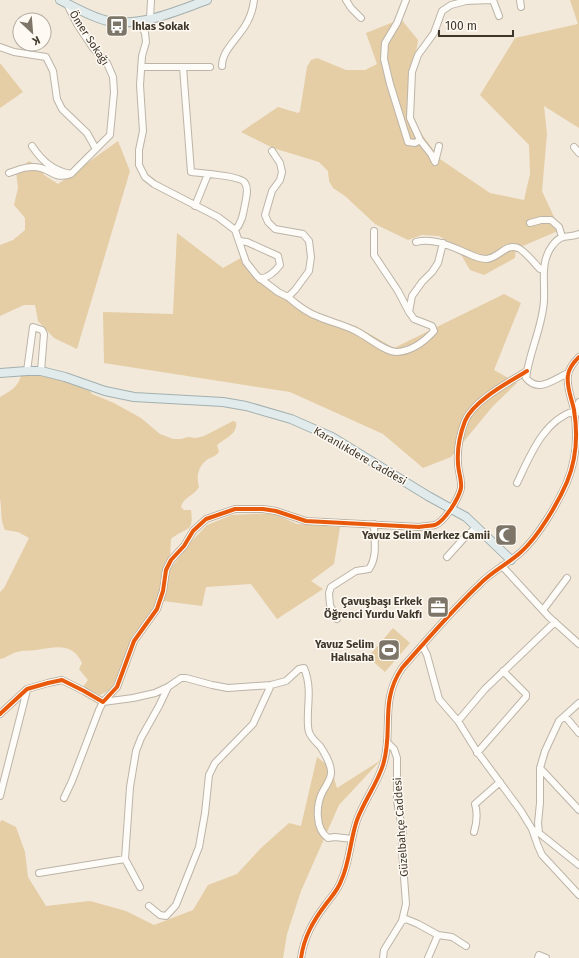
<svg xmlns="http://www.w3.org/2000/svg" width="579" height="958" viewBox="0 0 579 958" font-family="'Fira Sans',sans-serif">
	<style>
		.green { fill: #e5cda5 }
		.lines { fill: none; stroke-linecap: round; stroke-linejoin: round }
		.minor-casing { stroke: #bcb4a7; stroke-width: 8 }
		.major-casing { stroke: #a3b0af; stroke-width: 10 }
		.minor { stroke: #fdfcf9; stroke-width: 6 }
		.major { stroke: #e2ebec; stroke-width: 8 }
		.cycleway-casing { stroke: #fefaf3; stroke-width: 6 }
		.cycleway { stroke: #e8590c; stroke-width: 4 }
		.labels { text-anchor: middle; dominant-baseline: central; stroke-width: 3; stroke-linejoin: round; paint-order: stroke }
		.poi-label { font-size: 11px; font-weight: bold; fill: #3e3629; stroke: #fefaf3; text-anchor: end }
		.street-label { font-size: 11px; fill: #3e3629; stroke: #fefaf3 }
	</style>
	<rect width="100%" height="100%" fill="#f2e9da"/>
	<path class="green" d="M570 0H579V128L544 106 547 134 542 191 560 230 516 249 515 258 484 275 470 270 456 246 439 236 422 235 408 240 375 224 345 196 333 188 329 181 328 171 319 162 273 148 241 132 278 107 298 113 300 111 307 67 311 60 317 58 346 70H365L377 64 366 33 401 19 418 40 407 114 440 159 490 193 524 200 530 174 529 145 480 95 515 38 578 24Z
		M0 63 23 92 0 108Z
		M118 141 130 171 77 349 54 338 38 321 35 305H24L0 316V245L13 240 25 230V218L14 205 18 188 16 171 29 161 41 168 44 175 58 184Z
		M177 233 223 268 246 255 256 275 311 309 325 317 356 326 394 348 504 294 521 303 494 370 517 383 493 406 451 457 423 468 383 434 290 392 104 363 103 312 173 314Z
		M21 374 53 377 90 391 92 394 114 403 141 418 160 434 173 439H181L188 437 196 438 204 436 233 421 236 422C238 434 225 438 217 445L219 452C216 456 212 457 208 459 198 466 196 476 199 487 194 496 183 497 181 507L184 510H191C194 534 187 526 171 539L170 555 163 567 162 582 156 607 133 635 113 686 108 691 100 695 83 687 88 680 79 669 82 663C72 641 54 648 36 650 30 651 23 650 17 652 11 653 7 658 0 659V592L4 588 29 538 18 532 5 530C0 520 2 509 0 498V397C9 392 20 386 21 374Z
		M272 513 297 524 340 527 334 564 311 581 323 589 277 619 251 584 206 587 202 606 163 601 168 572 189 544 207 525 232 515Z
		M393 628 410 643 385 672 368 657Z
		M317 757 331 768 337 788 381 760 339 805 301 891 287 934 283 958H0V822L2 820 16 827 25 852 28 877 46 906 90 901 126 911 154 925 193 910 208 885 237 874 261 848 289 823 301 826Z"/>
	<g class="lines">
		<g class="minor-casing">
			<path id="minor" d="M346 0 351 8 361 18
				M406 0 397 23 385 43 384 59 390 84 408 142 415 143 420 140 410 118 412 72 418 55 434 33 442 11 451 5 466 1 491 0
				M493 0 499 16
				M520 0 521 7
				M150 19 151 0
				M139 21 145 33 146 42 142 56 140 85 143 131 139 150V165L145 177 154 184 218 217 235 230 246 262 257 276 278 292 288 297
				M0 47 14 52 46 57 53 71 57 99 62 109 87 133 96 149
				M222 66C222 51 237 39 245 26 250 18 253 10 254 0
				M141 67H210
				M183 67 191 172C200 173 242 176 245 183 249 189 246 198 245 204 243 214 242 223 235 230
				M420 140 431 154 435 162 439 146
				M32 146C42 161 53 171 71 174L110 135 114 92 113 77 107 63 93 48 77 24 67 4
				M574 147 579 153
				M272 151 280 163 282 172 280 180 272 191 265 215 268 222 275 229 303 234 309 241 311 257 309 271 295 290 288 297C297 305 307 313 319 317 331 322 344 325 356 331 368 337 385 352 397 352 412 351 424 342 434 331L432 326 414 319 409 312 412 296 422 282 432 272 438 263 443 243
				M9 173C20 169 29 165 41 168 52 171 54 178 68 175
				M195 206 208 174
				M530 223 541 220H551L559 227 562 237
				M374 231V255L398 291 409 312
				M239 241 247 242 278 256 280 265C275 272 269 277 260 279
				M416 242C434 237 452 247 469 254 475 257 481 259 487 259 500 257 506 243 518 248 524 250 535 264 540 269L543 270
				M27 371 33 327 42 330 44 334 41 371
				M568 373C553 380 538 393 526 378 529 352 543 326 544 300 545 282 540 262 552 246 562 232 568 239 579 234
				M576 414 579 402
				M517 483C530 456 543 421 574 411
				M447 557 465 537 477 527
				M502 566 549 617 579 644
				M543 610 567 578
				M337 619 330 605 329 593 331 587 356 571 369 569C378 556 374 540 374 524
				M422 645 427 655 439 699 458 721 476 750 521 811 532 829 539 833
				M579 703 559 721 545 751 540 768V803L538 823 539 833 579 865
				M0 714 27 689 48 683 62 680 84 691 103 702 117 687 134 641 157 609 163 591 166 570 171 560 184 546 193 531 206 519 235 509H263L276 511 306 521 419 527C424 526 430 526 435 525 445 521 459 498 461 488 462 480 458 471 458 463 457 449 460 434 465 421 473 401 509 382 527 371
				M565 716 579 733
				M458 721 485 689 555 622
				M477 753 526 697V694L503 671
				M540 768 579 810
				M0 796 27 690
				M64 798 72 781 99 710 103 702 133 698 155 693 168 687 181 678H186L212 685 228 688 271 685 286 681 299 669 304 668C310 682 309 696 308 710 308 717 307 725 309 732 311 738 316 742 320 746 325 754 332 765 331 774 330 781 325 787 322 793 316 806 315 829 328 838L335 837 352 839
				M532 829 538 846 542 855 579 895
				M474 832C477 822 478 814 475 804L500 782
				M125 859 140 887
				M39 873 125 859 130 787 136 751 141 738 159 706 168 687
				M149 906 160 915 166 916 176 905 199 847 205 813 209 775 215 763 253 724 271 685
				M402 921 406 919 418 924 438 935 452 937 466 946
				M301 958C304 937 313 921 326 904 331 897 338 890 341 881 350 862 350 840 357 820 364 801 377 784 383 765 394 730 379 702 402 668 427 640 452 610 480 584 492 571 508 564 521 552 538 537 558 503 567 482 576 460 578 434 574 410 572 399 566 387 568 375 569 368 574 362 579 357
				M383 958 384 950 402 921 406 904 402 850 403 833 397 801V758L394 749 387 742
				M428 958 438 935
				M538 958 539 955 546 958"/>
		</g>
		<g class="major-casing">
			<path id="major" d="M60 0C74 7 93 18 108 21 142 27 176 11 207 0
				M0 373 27 371H41L65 377 105 391 134 397 223 402 246 406 291 419 332 437 428 496 466 517 511 560"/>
		</g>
		<use href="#minor" class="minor"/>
		<use href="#major" class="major"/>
		<g class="cycleway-casing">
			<path id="cycleway" d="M0 714 27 689 48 683 62 680 84 691 103 702 117 687 134 641 157 609 163 591 166 570 171 560 184 546 193 531 206 519 235 509H263L276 511 306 521 419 527C424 526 430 526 435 525 445 521 459 498 461 488 462 480 458 471 458 463 457 449 460 434 465 421 473 401 509 382 527 371
				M301 958C304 937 313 921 326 904 331 897 338 890 341 881 350 862 350 840 357 820 364 801 377 784 383 765 394 730 379 702 402 668 427 640 452 610 480 584 492 571 508 564 521 552 538 537 558 503 567 482 576 460 578 434 574 410 572 399 566 387 568 375 569 368 574 362 579 357"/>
		</g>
		<use href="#cycleway" class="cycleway"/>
	</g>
	<defs>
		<g id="bus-square" transform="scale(1.15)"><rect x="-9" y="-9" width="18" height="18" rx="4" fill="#7d7567" stroke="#fefaf3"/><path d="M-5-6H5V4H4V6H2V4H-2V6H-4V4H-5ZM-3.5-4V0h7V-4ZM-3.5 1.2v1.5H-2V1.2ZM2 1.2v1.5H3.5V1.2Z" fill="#fff"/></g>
		<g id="mosque-square" transform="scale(1.15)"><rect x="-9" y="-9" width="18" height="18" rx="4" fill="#7d7567" stroke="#fefaf3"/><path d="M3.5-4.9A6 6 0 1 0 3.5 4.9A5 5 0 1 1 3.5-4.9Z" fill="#fff"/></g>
		<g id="office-square" transform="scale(1.15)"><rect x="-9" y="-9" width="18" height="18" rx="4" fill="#7d7567" stroke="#fefaf3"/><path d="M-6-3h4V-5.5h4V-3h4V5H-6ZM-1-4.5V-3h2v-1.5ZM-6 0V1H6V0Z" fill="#fff"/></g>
		<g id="stadium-square" transform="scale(1.15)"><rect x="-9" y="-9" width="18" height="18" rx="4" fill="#7d7567" stroke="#fefaf3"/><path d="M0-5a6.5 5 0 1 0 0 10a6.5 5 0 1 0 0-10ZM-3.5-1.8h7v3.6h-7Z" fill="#fff"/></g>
	</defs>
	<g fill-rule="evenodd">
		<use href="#bus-square" x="117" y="26"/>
		<use href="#mosque-square" x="506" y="535"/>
		<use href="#office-square" x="438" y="607"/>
		<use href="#stadium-square" x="389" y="650"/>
	</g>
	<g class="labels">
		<g class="poi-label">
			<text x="132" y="26" text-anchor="start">İhlas Sokak</text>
			<text x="490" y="535">Yavuz Selim Merkez Camii</text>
			<text x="422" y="601">Çavuşbaşı Erkek<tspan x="422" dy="13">Öğrenci Yurdu Vakfı</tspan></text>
			<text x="374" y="644">Yavuz Selim<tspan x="374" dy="13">Halısaha</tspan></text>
		</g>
		<g class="street-label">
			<text transform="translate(89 38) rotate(57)">Ömer Sokağı</text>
			<text transform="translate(360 456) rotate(30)">Karanlıkdere Caddesi</text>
			<text transform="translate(401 827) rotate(-94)">Güzelbahçe Caddesi</text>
		</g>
	</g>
	<g transform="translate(32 32) rotate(154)"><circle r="19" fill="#fefaf3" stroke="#b1aca2"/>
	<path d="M0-3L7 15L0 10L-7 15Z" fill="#7d7567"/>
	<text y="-6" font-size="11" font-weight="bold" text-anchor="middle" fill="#3e3629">K</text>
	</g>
	<path d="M439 30v6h74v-6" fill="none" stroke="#3e3629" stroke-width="2"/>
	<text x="445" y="30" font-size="12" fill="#3e3629" stroke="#fefaf3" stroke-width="3" paint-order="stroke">100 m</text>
</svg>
